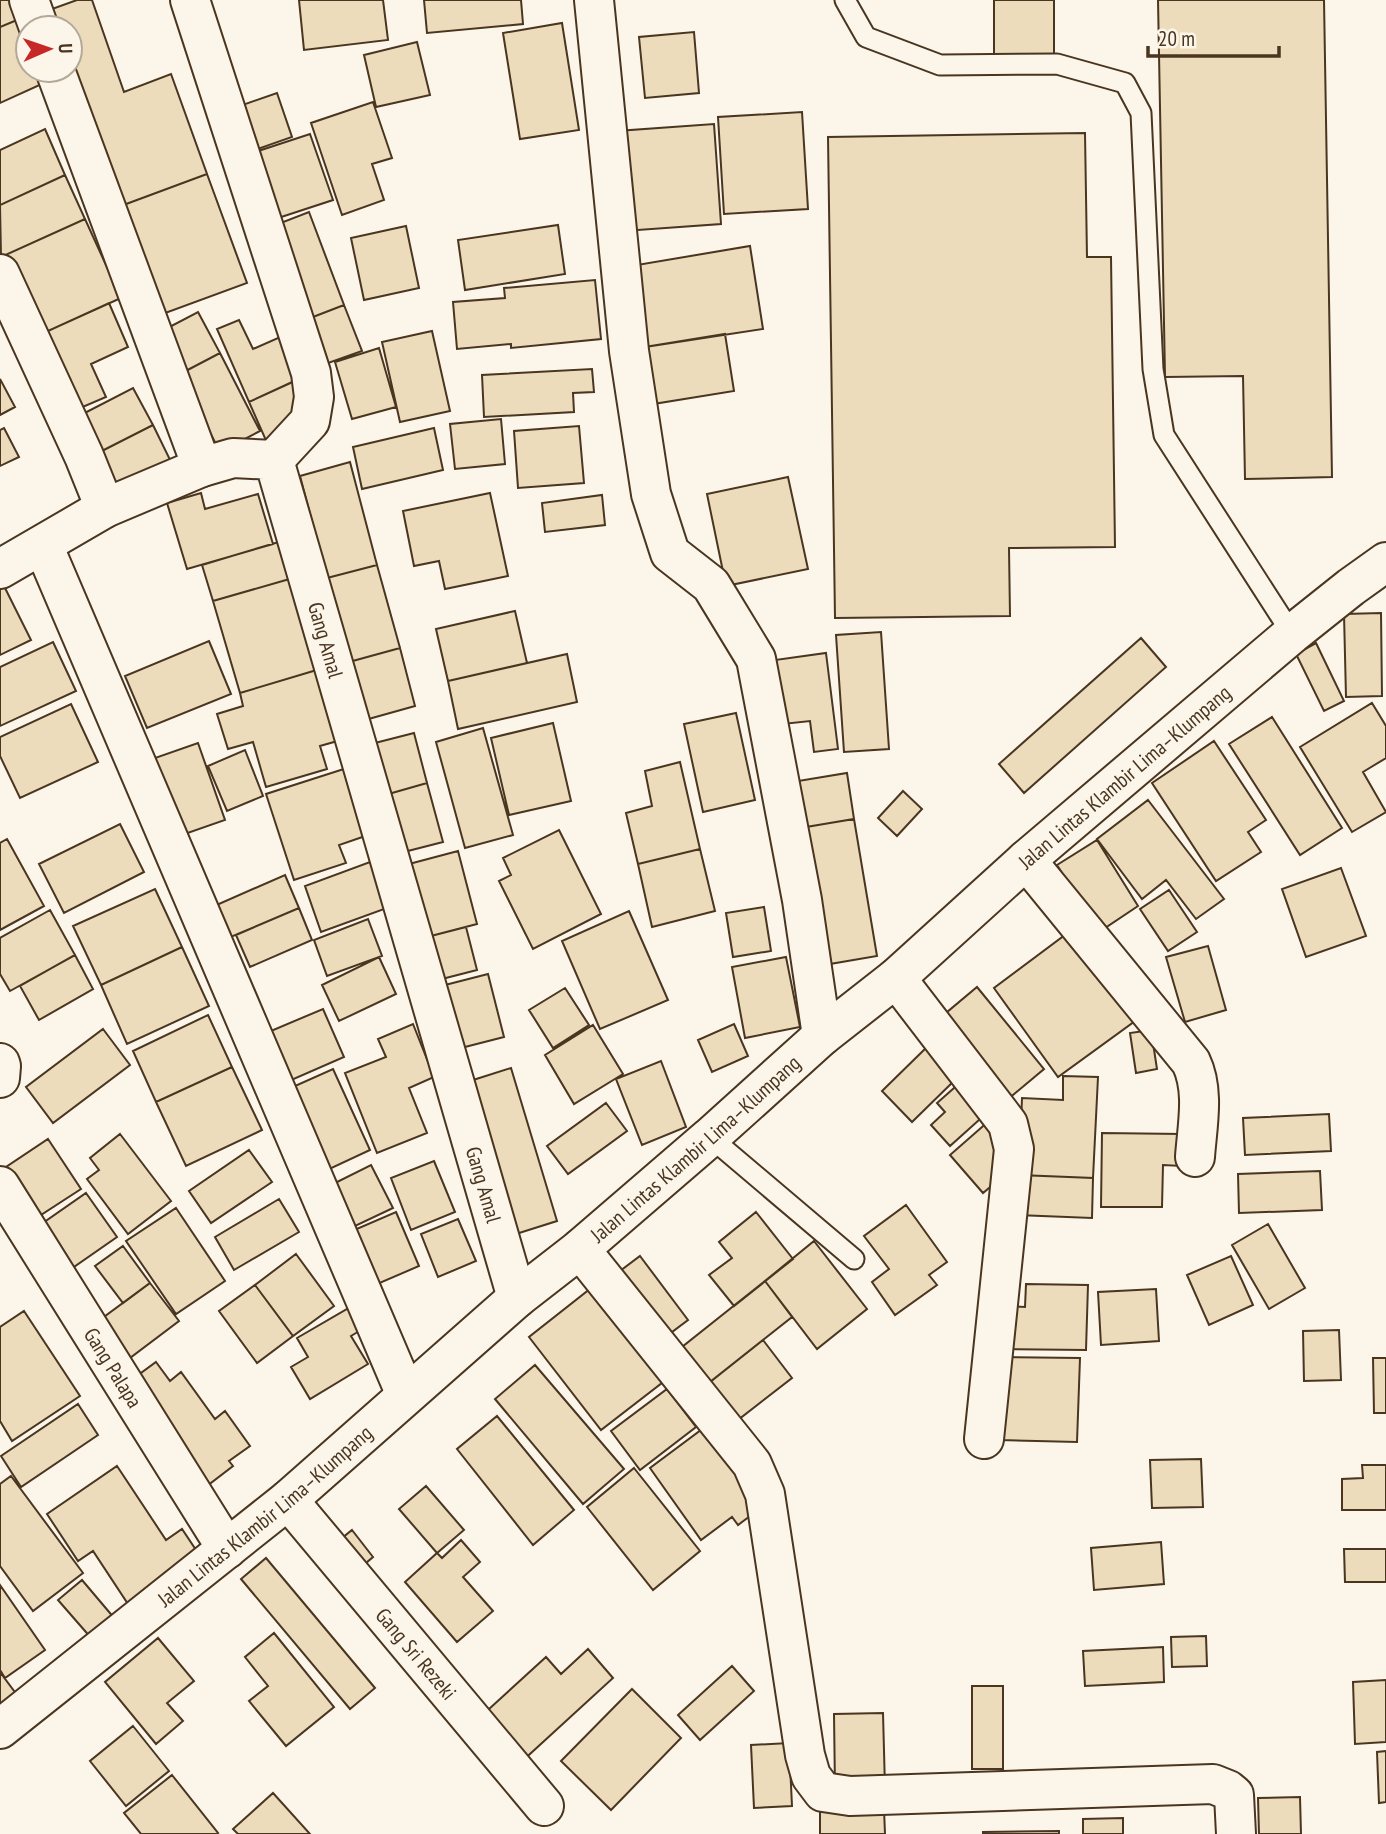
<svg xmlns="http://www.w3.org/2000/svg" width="1386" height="1834" viewBox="0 0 1386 1834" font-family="'PT Sans Narrow',sans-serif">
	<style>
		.building { fill: #ecdcbc; stroke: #4a3520; stroke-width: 2 }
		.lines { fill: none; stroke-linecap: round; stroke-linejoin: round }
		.service-casing { stroke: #4a3520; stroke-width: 23 }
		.minor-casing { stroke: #4a3520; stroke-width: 42 }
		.primary-casing { stroke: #4a3520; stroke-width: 42 }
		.service { stroke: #fbf6e9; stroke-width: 19 }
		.minor { stroke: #fbf6e9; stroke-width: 38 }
		.primary { stroke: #fbf6e9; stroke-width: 38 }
		.labels { text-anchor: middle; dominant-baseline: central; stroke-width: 5; stroke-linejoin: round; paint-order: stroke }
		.street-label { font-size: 21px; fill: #4a3520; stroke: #fbf6e9 }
	</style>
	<rect width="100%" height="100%" fill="#fbf6e9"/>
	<path class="building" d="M0 0H9L17 20 0 27Z
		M77 0H92L124 92 171 74 207 174 110 210 70 70V28H44L38 14Z
		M299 0H383L388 40 304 50Z
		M424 0H521L523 24 427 33Z
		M994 0H1054V55L994 56Z
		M1158 0H1324L1332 477 1245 479 1243 376 1165 377Z
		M17 20 28 46V70H38L44 83 0 103V27Z
		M562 23 579 130 520 139 503 33Z
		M694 32 699 93 645 98 639 37Z
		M417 42 430 95 376 107 364 55Z
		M277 93 292 137 246 153 231 109Z
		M373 102 392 158 372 164 384 200 342 215 311 123Z
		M802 112 808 209 724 214 718 117Z
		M714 124 721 224 624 231 617 131Z
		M45 129 65 175 0 205V150Z
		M1085 133 1087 257H1111L1115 547 1009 548 1010 616 835 618 828 137Z
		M310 134 333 200 266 222 243 156Z
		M207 174 247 283 149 319 110 210Z
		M65 175 85 219 1 257 0 205Z
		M309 212 344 305 300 322 265 229Z
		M85 219 121 298 37 336 1 257Z
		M558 225 565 274 465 290 458 240Z
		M406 226 419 288 364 300 351 238Z
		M750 246 763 329 638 348 625 267Z
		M595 280 601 339 511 348V344L457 349 453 302 505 298 504 288Z
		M109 303 128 347 91 364 106 397 71 412 37 336Z
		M344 305 362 351 317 367 300 322Z
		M198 312 220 353 180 374 158 333Z
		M239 320 253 349 287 334 306 376 249 402 217 329Z
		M432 331 450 411 400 422 382 342Z
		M725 334 734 391 647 405 638 348Z
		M379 348 396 407 352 419 335 362Z
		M220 353 260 431 220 452 180 374Z
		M592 369 594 392 573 393 574 412 484 417 482 375Z
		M0 379 15 407 0 415Z
		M294 381 308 413 268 445 249 402Z
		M133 388 153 425 92 456 73 419Z
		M501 419 505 464 455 469 450 424Z
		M153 425 175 470 115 501 92 456Z
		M579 426 584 483 518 488 514 431Z
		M4 428 19 457 0 466V430Z
		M434 428 443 470 362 489 353 447Z
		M350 462 377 565 327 578 300 476Z
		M788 477 808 569 726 586 707 494Z
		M201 493 205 509 258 494 273 544 187 569 167 503Z
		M490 493 508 576 445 589 439 561 414 566 403 511Z
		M602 495 605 525 545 532 542 503Z
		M282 541 293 578 213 601 202 565Z
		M377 565 400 648 349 662 327 578Z
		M293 578 320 669 240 693 213 601Z
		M4 586 31 640 0 655V588Z
		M515 611 527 663 448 681 436 629Z
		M1381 613 1382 696 1346 697 1344 614Z
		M881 632 889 749 844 752 836 635Z
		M1141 638 1166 667 1024 793 999 764Z
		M209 641 231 694 147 728 125 676Z
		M53 642 76 691 0 726V667Z
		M1316 643 1344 701 1324 711 1296 654Z
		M400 648 415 706 365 720 349 662Z
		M826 653 838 749 814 752 810 721 783 724 775 660Z
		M567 654 577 702 458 729 448 681Z
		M320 669 341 740 320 746 327 769 266 787 253 742 228 749 217 714 243 706 240 693Z
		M1372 703 1386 726V758L1363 772 1386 812 1352 832 1300 747Z
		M71 704 98 762 20 798 0 756V737Z
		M736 713 755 800 703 812 684 724Z
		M1272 717 1342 828 1300 855 1229 744Z
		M553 723 571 801 509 815 491 738Z
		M483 728 513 835 465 848 436 742Z
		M414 733 427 783 385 795 371 744Z
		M1214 741 1266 820 1248 832 1261 852 1216 881 1152 783Z
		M198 743 225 820 179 836 152 759Z
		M245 750 263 796 227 811 208 766Z
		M680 762 700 849 638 864 626 813 652 806 645 771Z
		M350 767 371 834 339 845 346 863 294 880 266 794Z
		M847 773 854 819 800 828 792 782Z
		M427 783 443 842 400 853 385 795Z
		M903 791 922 809 897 836 878 818Z
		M1148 800 1224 899 1196 919 1166 880 1142 899 1097 839Z
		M854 819 877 956 824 965 800 828Z
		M120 824 144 872 64 913 39 864Z
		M559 830 601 914 533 949 499 881 511 875 503 858Z
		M7 839 44 906 0 930V843Z
		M1097 840 1138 906 1099 932 1057 865Z
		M700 849 715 911 652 927 638 864Z
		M458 851 477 924 427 937 409 864Z
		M370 862 387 908 321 932 305 886Z
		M1341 868 1366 936 1306 957 1282 889Z
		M285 875 299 908 226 939 212 907Z
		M155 889 182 947 101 985 73 926Z
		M1169 890 1197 932 1168 951 1140 909Z
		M764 907 771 951 733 957 726 913Z
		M299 908 312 940 250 967 236 935Z
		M50 910 75 955 10 991 0 974V938Z
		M629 911 668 1000 600 1029 562 941Z
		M368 919 382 956 327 976 314 940Z
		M1077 926 1142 1016 1058 1077 994 988Z
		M466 927 477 970 438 980 427 937Z
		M1208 946 1226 1010 1185 1022 1166 957Z
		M182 947 209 1006 127 1044 101 985Z
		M75 955 93 989 39 1020 20 986Z
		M379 957 396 994 339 1021 322 985Z
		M786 957 800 1027 745 1038 732 967Z
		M488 974 504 1037 461 1048 445 985Z
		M977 987 1044 1069 1007 1100 940 1018Z
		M565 988 589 1025 553 1048 529 1010Z
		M323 1009 344 1057 280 1085 259 1036Z
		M208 1015 232 1067 156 1102 133 1051Z
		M413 1024 434 1077 409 1088 427 1133 377 1153 345 1073 386 1057 378 1039Z
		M734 1024 748 1056 712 1072 698 1040Z
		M593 1025 623 1074 574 1104 545 1055Z
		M103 1029 130 1065 53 1123 26 1087Z
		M1151 1030 1157 1069 1136 1073 1130 1033Z
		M928 1046 958 1077 912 1122 882 1091Z
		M661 1061 686 1127 642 1145 616 1079Z
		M232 1067 262 1130 186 1166 156 1102Z
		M511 1068 557 1221 516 1234 470 1081Z
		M333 1069 370 1150 323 1172 286 1090Z
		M1063 1076 1098 1077 1093 1178 1019 1175 1022 1098 1063 1100Z
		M962 1081 989 1111 950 1146 931 1125 945 1112 937 1103Z
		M606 1103 627 1131 568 1174 547 1146Z
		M1329 1114 1331 1151 1245 1155 1243 1118Z
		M990 1120 1008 1172 983 1193 950 1155Z
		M1102 1133 1182 1134V1166L1163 1165 1162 1207H1101Z
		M120 1134 171 1201 128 1234 87 1179 99 1170 90 1158Z
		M48 1139 81 1189 27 1224 0 1171Z
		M249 1150 272 1182 211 1223 189 1191Z
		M434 1161 455 1212 411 1230 391 1178Z
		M371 1165 393 1208 353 1227 333 1184Z
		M1320 1171 1322 1210 1239 1213 1238 1174Z
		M1019 1175 1093 1178 1092 1218 1017 1215Z
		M86 1193 117 1237 61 1276 30 1232Z
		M279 1199 299 1232 234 1270 215 1237Z
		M906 1205 947 1262 929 1275 937 1285 895 1315 872 1282 889 1269 864 1236Z
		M176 1208 225 1281 176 1314 126 1241Z
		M396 1212 419 1266 368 1288 345 1234Z
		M756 1212 793 1259 734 1306 709 1275 732 1258 719 1242Z
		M458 1219 476 1261 438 1277 421 1234Z
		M1268 1224 1305 1288 1269 1309 1232 1245Z
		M814 1241 867 1309 817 1349 765 1281Z
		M123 1246 150 1283 123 1303 95 1266Z
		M296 1254 334 1306 293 1336 255 1285Z
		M640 1256 688 1320 660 1341 612 1277Z
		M1231 1256 1253 1305 1209 1325 1187 1275Z
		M765 1281 792 1317 705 1386 677 1351Z
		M150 1283 179 1321 118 1367 89 1328Z
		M1026 1284 1088 1285 1086 1350 1004 1349 1005 1306 1025 1307Z
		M255 1285 293 1336 257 1363 219 1311Z
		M595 1285 667 1379 601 1430 529 1337Z
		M1156 1289 1159 1341 1101 1345 1098 1292Z
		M354 1305 366 1327 351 1336 368 1364 310 1399 291 1367 308 1357 297 1338Z
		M24 1311 80 1396 12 1441 0 1421V1327Z
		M1339 1330 1341 1380 1304 1381 1303 1331Z
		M763 1340 792 1378 734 1423 705 1386Z
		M1001 1357 1080 1358 1077 1442 1000 1440Z
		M1373 1358H1386V1413H1374Z
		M156 1362 170 1381 181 1372 215 1419 225 1411 250 1446 229 1461 233 1466 203 1489 126 1384Z
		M535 1365 624 1469 583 1504 495 1399Z
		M667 1389 696 1427 640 1470 611 1431Z
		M78 1404 98 1435 21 1487 1 1456Z
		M497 1416 574 1510 533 1545 457 1449Z
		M705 1427 762 1507 738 1525 732 1517 701 1540 650 1468Z
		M1201 1459 1203 1507 1152 1508 1150 1460Z
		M1362 1465H1386V1510H1342V1479L1363 1478Z
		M117 1466 166 1540 182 1529 202 1559 130 1607 93 1551 78 1561 47 1514Z
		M634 1468 700 1551 653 1590 587 1507Z
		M11 1476 83 1573 33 1611 0 1566V1484Z
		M426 1486 464 1530 437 1553 399 1509Z
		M352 1530 373 1557 353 1574 331 1547Z
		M461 1540 480 1562 463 1577 493 1611 457 1642 405 1582 437 1553 442 1558Z
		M1161 1542 1164 1584 1094 1590 1091 1548Z
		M1344 1549H1386V1582H1345Z
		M266 1558 375 1688 350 1709 241 1579Z
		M82 1580 115 1619 92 1639 58 1600Z
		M0 1585 45 1650 5 1678 0 1670Z
		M274 1633 334 1707 286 1746 249 1701 268 1686 245 1657Z
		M1206 1636 1207 1666 1172 1667 1171 1637Z
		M158 1638 194 1681 167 1703 183 1721 156 1744 105 1682Z
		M1163 1647 1164 1682 1085 1686 1083 1651Z
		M588 1649 613 1678 519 1764 478 1719 546 1657 561 1674Z
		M732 1666 754 1691 700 1740 678 1715Z
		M0 1672 23 1703 0 1721Z
		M1386 1680V1742L1355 1744 1353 1682Z
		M972 1686H1003V1769H972Z
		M632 1689 681 1738 611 1810 561 1761Z
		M883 1713 885 1788 835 1789 834 1714Z
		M133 1726 169 1771 126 1806 90 1761Z
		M789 1743 792 1806 754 1808 751 1745Z
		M1386 1751V1802L1379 1803 1377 1752Z
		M172 1775 218 1833 216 1834H141L124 1813Z
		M273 1793 310 1834H238L233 1829Z
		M1300 1797 1301 1834H1259L1258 1798Z
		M884 1809 885 1834H820V1810Z
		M1123 1818V1834H1083V1819Z
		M1059 1831V1834H983V1832Z"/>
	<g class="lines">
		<g class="service-casing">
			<path id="service" d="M845 0 866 37 940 65 1057 64 1125 83 1141 113 1153 369 1164 435 1292 634
				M710 1137 854 1259"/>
		</g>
		<g class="minor-casing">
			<g id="minor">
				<path d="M29 0 39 28"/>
				<path d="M190 0 311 373 314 397 310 421 274 460"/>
				<path d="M594 0 629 351 651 494 670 553 711 585 756 659 802 900 822 1036"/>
				<path id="s1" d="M55 70 202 467 233 458 274 460 517 1298"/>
				<path d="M0 274 84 456 105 508"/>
				<path d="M43 545 406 1395"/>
				<path d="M0 569 105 508 202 467"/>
				<path d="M1026 860 1191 1062C1205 1091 1197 1127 1195 1157"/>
				<path d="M896 978 1008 1124 1014 1149 984 1439"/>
				<path d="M0 1063 1 1066 0 1078"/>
				<path id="s2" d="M0 1186 227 1549"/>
				<path d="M580 1249 752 1464 765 1494 805 1755 811 1776 823 1792 850 1796 1213 1784 1228 1790 1234 1795 1236 1834"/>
				<path id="s3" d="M288 1500 544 1806"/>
			</g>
		</g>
		<g class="primary-casing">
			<g id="primary">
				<path id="s4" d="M0 1729 288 1500 517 1298 580 1249 710 1137 822 1036 896 978 1026 860 1292 634 1351 587 1386 562"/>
			</g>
		</g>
		<use href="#service" class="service"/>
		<use href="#minor" class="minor"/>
		<use href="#primary" class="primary"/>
	</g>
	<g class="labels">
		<g class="street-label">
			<text stroke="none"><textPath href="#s1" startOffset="684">Gang Amal</textPath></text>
			<text stroke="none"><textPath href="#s4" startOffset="1474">Jalan Lintas Klambir Lima–Klumpang</textPath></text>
			<text stroke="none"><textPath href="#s4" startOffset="906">Jalan Lintas Klambir Lima–Klumpang</textPath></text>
			<text stroke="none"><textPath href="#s1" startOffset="1251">Gang Amal</textPath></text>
			<text stroke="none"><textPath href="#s2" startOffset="214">Gang Palapa</textPath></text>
			<text stroke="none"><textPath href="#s4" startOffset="340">Jalan Lintas Klambir Lima–Klumpang</textPath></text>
			<text stroke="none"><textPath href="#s3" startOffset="200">Gang Sri Rezeki</textPath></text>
		</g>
	</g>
	<g transform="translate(49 49) rotate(88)"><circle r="33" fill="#fbf6e9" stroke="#b4a999" stroke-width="2"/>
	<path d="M0-5L12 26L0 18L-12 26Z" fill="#c62828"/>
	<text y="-10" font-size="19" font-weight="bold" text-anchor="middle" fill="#4a3520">U</text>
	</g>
	<path d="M1148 46v10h131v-10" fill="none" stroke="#4a3520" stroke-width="3.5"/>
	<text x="1158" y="46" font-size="21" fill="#4a3520" stroke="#fbf6e9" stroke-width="5" paint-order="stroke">20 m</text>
</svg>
